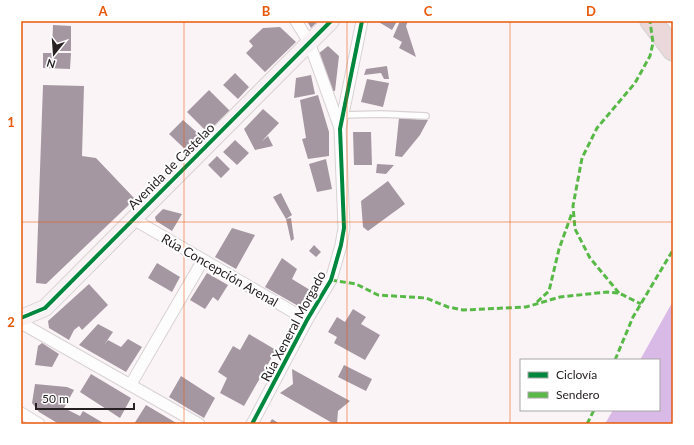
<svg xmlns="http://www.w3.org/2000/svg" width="694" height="445" viewBox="0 0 694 445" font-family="Lato,sans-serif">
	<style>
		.water { fill: #d9bae6 }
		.building { fill: #a597a1 }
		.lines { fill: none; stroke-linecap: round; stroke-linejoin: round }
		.lane-casing { stroke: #d8d2d4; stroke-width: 8 }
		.street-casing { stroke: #d8d2d4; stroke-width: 13 }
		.secondary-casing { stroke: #d8d2d4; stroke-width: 18 }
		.highway-casing { stroke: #d6d3d4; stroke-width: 23 }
		.lane { stroke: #fefdfe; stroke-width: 5.5 }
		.street { stroke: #fefdfe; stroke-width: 11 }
		.secondary { stroke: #f8f2f4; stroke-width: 16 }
		.highway { stroke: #ead8db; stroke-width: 21 }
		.quiet { stroke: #58b947; stroke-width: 3; stroke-dasharray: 6 3; stroke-linecap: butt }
		.cycleway-casing { stroke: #fff; stroke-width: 6 }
		.cycleway { stroke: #00873e; stroke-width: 4 }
		.grid { fill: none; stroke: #e8590c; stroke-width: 1; stroke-opacity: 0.55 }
		.labels { text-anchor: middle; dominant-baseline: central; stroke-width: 4; stroke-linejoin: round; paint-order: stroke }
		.street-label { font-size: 13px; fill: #272123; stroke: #fff }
		.neatline { fill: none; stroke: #e8590c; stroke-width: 1.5 }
		.grid-label { font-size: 13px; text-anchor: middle; font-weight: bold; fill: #e8590c }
	</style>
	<rect width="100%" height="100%" fill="#fbf4f7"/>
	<path class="water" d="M673 301V424H605L613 410H659V360H640Z"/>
	<path class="building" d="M307 21H318L311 28Z
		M377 21H397L392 30Z
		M400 21H408L406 26 416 57 399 48 402 42 393 37Z
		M53 25 71 26V51H52Z
		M280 27 296 42 265 72 246 53 253 46 249 41 263 28Z
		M328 46 339 56 335 91H332L318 54Z
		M43 53H71L70 69 43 68Z
		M387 66 389 79H384L381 73 364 75 366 69Z
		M235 73 249 87 238 99 223 85Z
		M311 75 315 94 294 98 296 78Z
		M367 79 389 83 383 107 361 102Z
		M43 85 84 86 82 156 96 158 135 199 46 284 36 283Z
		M209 90 230 111 208 133 187 112Z
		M318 95 329 132V156L308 159 302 139 306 138 300 100Z
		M263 109 279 123 262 141 268 136 273 146 255 150 244 129Z
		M399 118 428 120 420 135 402 157 395 156Z
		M183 120 201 136 187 151 169 134Z
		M353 132H371L372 165H354Z
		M235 140 249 153 237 165 223 152Z
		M217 156 230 169 221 178 208 165Z
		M326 159 332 189 317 192 309 164Z
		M377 164 394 165 386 174 376 173Z
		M388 181 405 204 368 231 363 227 361 201Z
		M281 193 292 215 286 219 291 218 294 239 291 241 286 219 273 197Z
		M163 209 182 214 172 231 156 221 155 217Z
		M232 228 255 235 236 269 215 257Z
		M314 245 321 252 316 257 309 251Z
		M282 258 297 269 292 279 310 290 300 307 265 287Z
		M157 263 180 277 172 292 148 278Z
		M207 273 228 285 218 301 213 297 205 309 190 300Z
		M89 284 108 305 82 330 79 326 74 330 69 340 49 328 48 321Z
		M353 309 366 317 361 324 380 335 365 360 334 343 337 337 328 332 337 317 345 322Z
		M98 324 113 332 104 345 108 340 121 347 128 339 142 347 126 372 79 345Z
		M249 334 276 350 244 406 220 393 227 378 218 372 233 346 240 350Z
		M42 343 59 354 52 367 35 365 38 346Z
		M344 365 372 379 366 391 338 377Z
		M292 369 350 401 338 411 337 424H334L280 393 293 384Z
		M91 374 131 398 120 418 80 392Z
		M181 376 215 398 204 418 169 397Z
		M35 384 67 387 74 390 64 408 80 416 83 411 105 424H59L39 412 32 403Z
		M146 405 173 421 178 424H134Z
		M272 419 280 424H269Z"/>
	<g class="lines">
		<g class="lane-casing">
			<path id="lane" d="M343 115 381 114 426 116"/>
		</g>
		<g class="street-casing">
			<path id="street" d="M296 21 309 42 340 128
				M133 219 307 320
				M21 323 199 424
				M131 384 203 260
				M21 413 39 424
				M252 424 307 320 331 280 341 245 344 228 340 129 362 21"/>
		</g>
		<g class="secondary-casing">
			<path id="secondary" d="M21 318 45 308 331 21"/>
		</g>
		<g class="highway-casing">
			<path id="highway" d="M651 21 673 50"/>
		</g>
		<use href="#lane" class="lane"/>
		<use href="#street" class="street"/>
		<use href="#secondary" class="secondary"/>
		<use href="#highway" class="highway"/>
		<path class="quiet" d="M331 280 356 284 378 295 426 298 448 307 463 310 526 307 560 297 607 292 619 293 641 304
			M619 293 590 258 575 229 573 206 582 158 597 128 635 83 650 56 653 43 650 21
			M537 302 549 291 559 249 572 213
			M615 360 633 317 673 250
			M587 424 594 410"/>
		<g class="cycleway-casing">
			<path id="cycleway" d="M21 318 45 308 331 21
				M252 424 307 320 331 280 341 245 344 228 340 129 362 21"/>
		</g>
		<use href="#cycleway" class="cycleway"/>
	</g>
	<path class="grid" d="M184 21V424M347 21V424M510 21V424M21 222H673"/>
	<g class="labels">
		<g class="street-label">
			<text transform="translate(171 166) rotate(-45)">Avenida de Castelao</text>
			<text transform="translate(220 270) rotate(30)">Rúa Concepción Arenal</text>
			<text transform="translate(293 326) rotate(-62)">Rúa Xeneral Morgado</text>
		</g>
	</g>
	<rect width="694" height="445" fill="none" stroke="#ffffff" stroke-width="44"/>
	<rect x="520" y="359" width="140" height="52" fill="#ffffff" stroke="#a9a6a7"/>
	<rect x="528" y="372" width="20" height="6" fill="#00873e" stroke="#a9a6a7"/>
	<text x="556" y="379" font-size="12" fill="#272123">Ciclovía</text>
	<rect x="528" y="392" width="20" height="6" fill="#58b947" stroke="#a9a6a7"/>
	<text x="556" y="399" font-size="12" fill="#272123">Sendero</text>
	<g transform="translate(54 54) rotate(197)" stroke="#ffffff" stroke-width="3" paint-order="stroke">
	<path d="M0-3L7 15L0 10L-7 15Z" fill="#272123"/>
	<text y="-6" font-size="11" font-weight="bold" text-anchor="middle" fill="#272123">N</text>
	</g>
	<path d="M36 403v6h98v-6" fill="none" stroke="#272123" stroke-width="2"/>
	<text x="42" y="403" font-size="12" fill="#272123" stroke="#ffffff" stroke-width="3" paint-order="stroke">50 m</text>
	<rect x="22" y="22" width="650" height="401" class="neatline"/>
	<g class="grid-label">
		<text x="103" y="16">A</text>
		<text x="266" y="16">B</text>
		<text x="428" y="16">C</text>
		<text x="591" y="16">D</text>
		<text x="11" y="127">1</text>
		<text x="11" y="327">2</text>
	</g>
</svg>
